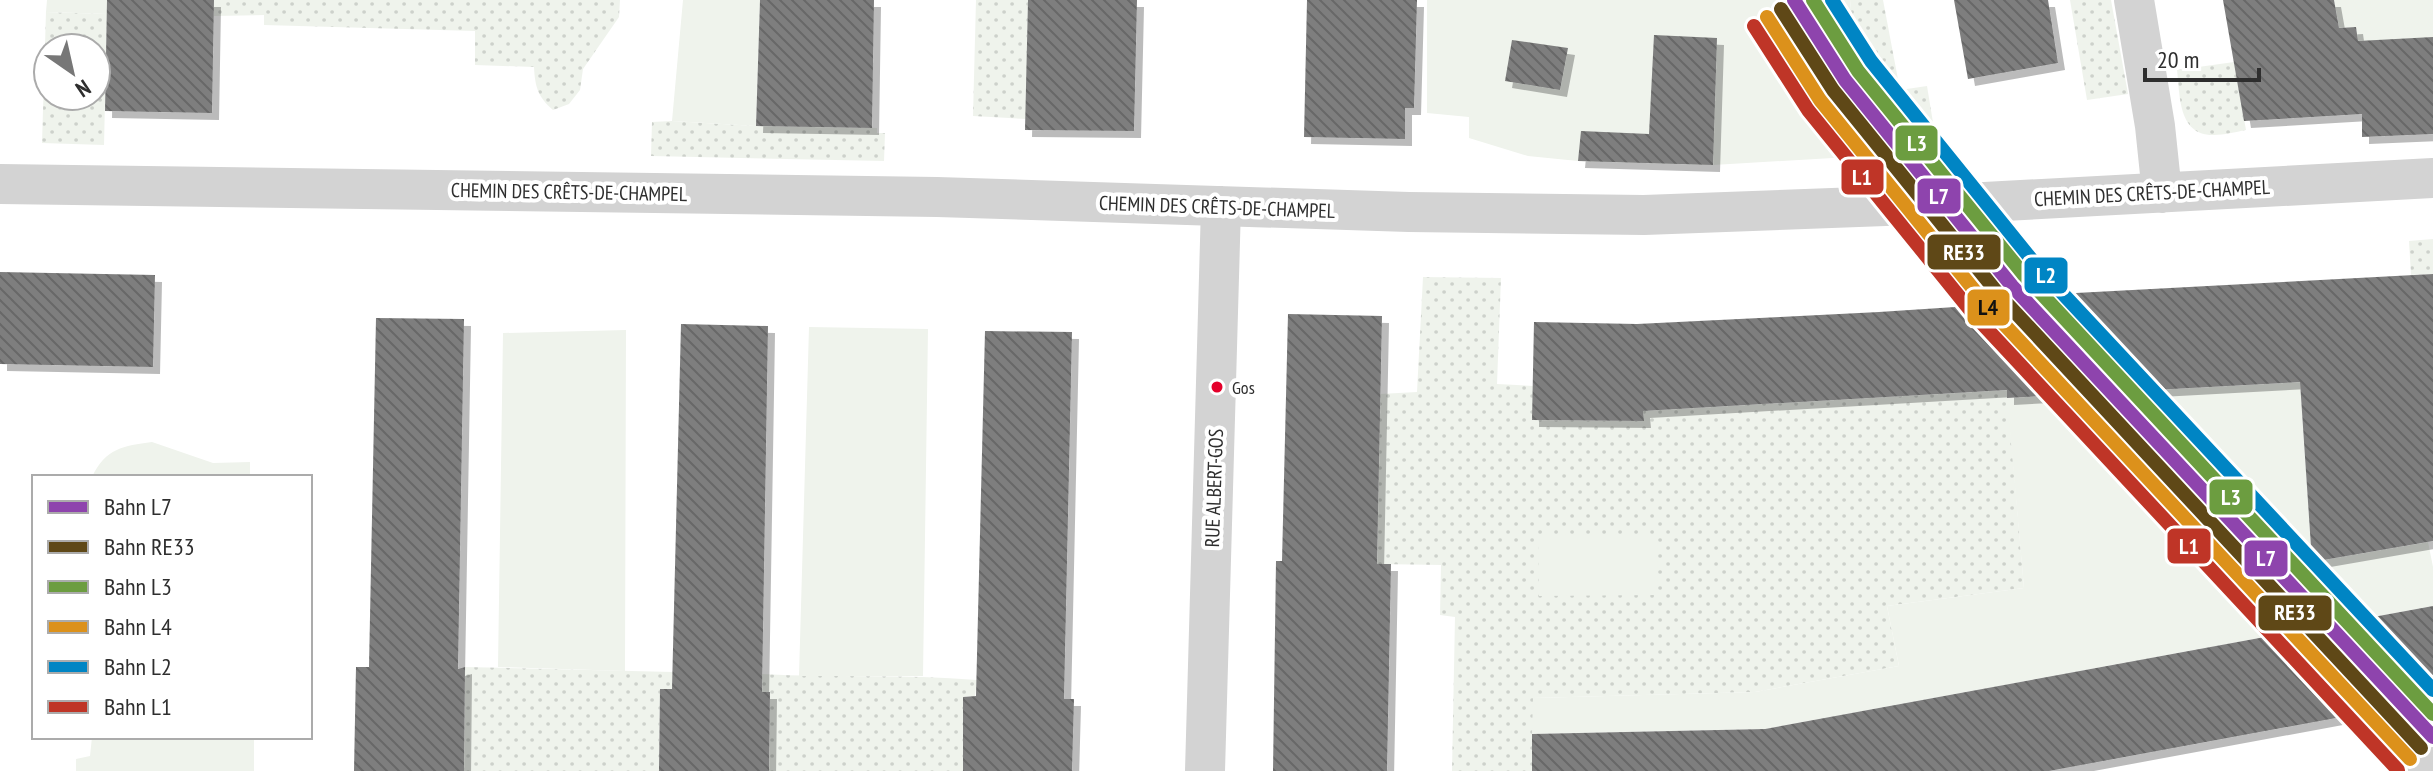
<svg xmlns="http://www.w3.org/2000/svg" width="2433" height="771" viewBox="0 0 2433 771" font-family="'PT Sans Narrow',sans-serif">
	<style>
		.grass { fill: url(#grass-dots); fill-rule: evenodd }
		.green { fill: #eff3ec }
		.building { fill: url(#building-back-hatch); filter: url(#shadow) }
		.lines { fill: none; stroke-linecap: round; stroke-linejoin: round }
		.minor { stroke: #d3d3d3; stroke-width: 40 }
		.rail-1-casing { stroke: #fff; stroke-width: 20 }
		.rail-2-casing { stroke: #fff; stroke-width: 20 }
		.rail-3-casing { stroke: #fff; stroke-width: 20 }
		.rail-4-casing { stroke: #fff; stroke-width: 20 }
		.rail-5-casing { stroke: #fff; stroke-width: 20 }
		.rail-6-casing { stroke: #fff; stroke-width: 20 }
		.rail-1 { stroke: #8e44ad; stroke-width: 14 }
		.rail-2 { stroke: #5f4817; stroke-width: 14 }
		.rail-3 { stroke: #6c9d40; stroke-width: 14 }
		.rail-4 { stroke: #dc911b; stroke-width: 14 }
		.rail-5 { stroke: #0085c4; stroke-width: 14 }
		.rail-6 { stroke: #bf3527; stroke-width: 14 }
		.bus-dot { fill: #e4002b; stroke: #fff; stroke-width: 3 }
		.labels { text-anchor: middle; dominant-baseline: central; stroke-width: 8; stroke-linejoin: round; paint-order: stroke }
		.bus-label { font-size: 18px; fill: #2e2e2e; stroke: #fff; text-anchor: start }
		.street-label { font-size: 20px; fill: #2e2e2e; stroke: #fff }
		.line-badge { stroke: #fff; stroke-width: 3 }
		.badge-label { font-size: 22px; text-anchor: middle; font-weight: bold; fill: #fff }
		.pale-badge-label { font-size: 22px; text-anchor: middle; font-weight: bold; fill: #111 }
	</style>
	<defs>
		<pattern id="grass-dots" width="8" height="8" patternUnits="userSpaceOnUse" patternTransform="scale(2)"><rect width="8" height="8" fill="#eff3ec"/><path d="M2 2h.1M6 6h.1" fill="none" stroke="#cdd1cb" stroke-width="1.8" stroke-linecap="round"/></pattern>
		<pattern id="building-back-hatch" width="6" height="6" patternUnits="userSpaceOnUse" patternTransform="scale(2)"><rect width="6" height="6" fill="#7e7e7e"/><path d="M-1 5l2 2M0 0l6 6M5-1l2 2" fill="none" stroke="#686868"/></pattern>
		<filter id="shadow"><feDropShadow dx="7" dy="7" stdDeviation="0" flood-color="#0004"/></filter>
	</defs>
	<rect width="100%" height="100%" fill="#fff"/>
	<path class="grass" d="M214 0H620L619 17 583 69 580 90 569 104 553 110C538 97 535 87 534 67L475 65V31L264 25V15L214 16Z
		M976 0H1028L1026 119 973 116Z
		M1850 0H1883L1900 90 1927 86 1938 153 1866 156Z
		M2070 0H2111L2128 94 2087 100Z
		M46 12 107 14 104 145 42 143ZM48 48H96V96H48Z
		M2234 62 2246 130C2235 132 2224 135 2214 135 2178 136 2180 95 2177 70Z
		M672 121 756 126 877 128V133H885L884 161 651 156 652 122Z
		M2433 239V274L2411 275 2409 241Z
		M1423 277 1501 278 1497 384 1533 386V420L1643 421V411L2007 390 2024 588 1887 606 1899 666 1755 692 1534 698 1532 771H1452L1455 617 1440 615 1441 565 1377 564 1380 394 1417 392Z
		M465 667 673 672 672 689 660 690 659 771H464Z
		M762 674C834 678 905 674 977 680L975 696 963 697V771H769L770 693 762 692Z"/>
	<path class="green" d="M47 0H107V14L46 12Z
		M683 0H760L756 126 672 121Z
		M1427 0H1850L1866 156 1713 165 1578 161 1528 156 1469 138V117L1427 113Z
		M2334 0H2433V37L2359 52 2356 27 2339 28Z
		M809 327 928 329 923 676H799Z
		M626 330 625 671 498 667 503 333Z
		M2300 382 2312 562 2428 542 2433 567V606L1765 729 1532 734 1533 698 1755 692 1899 666 1887 606 2024 588 2007 398Z
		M152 442 213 463 250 462V477H92C106 448 123 446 152 442Z
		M1657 534 1658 595 1539 596 1538 535Z
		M92 737H254V771H76V759L90 756Z"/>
	<path class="building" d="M107 0H214L212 113 105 111Z
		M760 0H874L872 128 756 126Z
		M1028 0H1137L1134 131 1025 130Z
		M1307 0H1417L1414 108H1405V139L1304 137Z
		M1954 0H2048L2058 63 1968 79Z
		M2223 0H2334L2339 28 2356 27 2358 41 2433 37V134L2362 137V114L2244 121Z
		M1654 35 1717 38 1713 165 1578 161 1581 131 1649 134Z
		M1512 40 1568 48 1560 90 1505 81Z
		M0 272 155 275 153 367 0 364Z
		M2433 274V541L2312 562 2300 382 2007 398V390L1643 411 1644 421 1532 420 1534 322 1637 324 1879 312 2001 304 2002 297Z
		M1288 314 1382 316 1377 564H1391L1387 771H1273L1276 561H1282Z
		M376 318 464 319 458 669 465 667 464 771H354L356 667H369Z
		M681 324 768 326 762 692H770L769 771H659L660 689H672Z
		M985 331 1072 332 1064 699H1074L1072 771H963V697L976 696Z
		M2433 606V700L2049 771H1532V734L1765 729Z"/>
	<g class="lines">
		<path class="minor" d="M2134 0 2155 126 2162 193
			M0 184 937 197 1409 212 1644 215 1966 203 2433 178
			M1205 771 1221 206
			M2413 771 2433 767"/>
		<g class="rail-1-casing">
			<path id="rail-1" d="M1794 0 1845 80 2012 286 2433 737"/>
		</g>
		<g class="rail-2-casing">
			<path id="rail-2" d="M1781 9 1833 90 2000 296 2421 748"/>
		</g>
		<g class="rail-3-casing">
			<path id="rail-3" d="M1813 0 1858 71 2024 275 2433 714"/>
		</g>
		<g class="rail-4-casing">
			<path id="rail-4" d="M1767 17 1820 100 1987 306 2410 759"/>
		</g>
		<g class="rail-5-casing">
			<path id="rail-5" d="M1832 0 1871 61 2036 265 2433 690"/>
		</g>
		<g class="rail-6-casing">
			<path id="rail-6" d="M1754 26 1808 110 1975 316 2398 770"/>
		</g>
		<use href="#rail-1" class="rail-1"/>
		<use href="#rail-2" class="rail-2"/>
		<use href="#rail-3" class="rail-3"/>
		<use href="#rail-4" class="rail-4"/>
		<use href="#rail-5" class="rail-5"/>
		<use href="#rail-6" class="rail-6"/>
	</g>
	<circle class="bus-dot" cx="1217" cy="387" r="7"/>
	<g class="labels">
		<g class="bus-label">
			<text x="1232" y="387">Gos</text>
		</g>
		<g class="street-label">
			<text transform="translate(569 192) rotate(1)">CHEMIN DES CRÊTS-DE-CHAMPEL</text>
			<text transform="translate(2152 193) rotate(-3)">CHEMIN DES CRÊTS-DE-CHAMPEL</text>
			<text transform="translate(1217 207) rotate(2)">CHEMIN DES CRÊTS-DE-CHAMPEL</text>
			<text transform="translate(1214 488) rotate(-88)">RUE ALBERT-GOS</text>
		</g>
	</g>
	<g class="line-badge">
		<rect x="1894" y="124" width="45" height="38" rx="8" fill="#6c9d40"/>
		<rect x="1840" y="158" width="45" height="38" rx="8" fill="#bf3527"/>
		<rect x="1916" y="177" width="46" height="38" rx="8" fill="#8e44ad"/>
		<rect x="1926" y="233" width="76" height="38" rx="8" fill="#5f4817"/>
		<rect x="2023" y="256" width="46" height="39" rx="8" fill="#0085c4"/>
		<rect x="1966" y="288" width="45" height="39" rx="8" fill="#dc911b"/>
		<rect x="2208" y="478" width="46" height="38" rx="8" fill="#6c9d40"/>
		<rect x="2166" y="527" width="46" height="38" rx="8" fill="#bf3527"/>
		<rect x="2243" y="539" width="46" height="39" rx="8" fill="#8e44ad"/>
		<rect x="2257" y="594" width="76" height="38" rx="8" fill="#5f4817"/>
	</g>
	<g class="badge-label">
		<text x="1917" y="151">L3</text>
		<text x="1862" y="185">L1</text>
		<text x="1939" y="204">L7</text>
		<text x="1964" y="260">RE33</text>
		<text x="2046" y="283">L2</text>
		<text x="2231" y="505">L3</text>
		<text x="2189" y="554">L1</text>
		<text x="2266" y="566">L7</text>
		<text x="2295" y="620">RE33</text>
	</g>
	<g class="pale-badge-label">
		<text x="1988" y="315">L4</text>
	</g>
	<rect x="32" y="475" width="280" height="264" fill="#ffffff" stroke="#ababab" stroke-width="2"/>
	<rect x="48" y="501" width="40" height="12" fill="#8e44ad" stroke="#ababab" stroke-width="2"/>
	<text x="104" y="515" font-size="24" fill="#2e2e2e">Bahn L7</text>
	<rect x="48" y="541" width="40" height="12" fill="#5f4817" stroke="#ababab" stroke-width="2"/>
	<text x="104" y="555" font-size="24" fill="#2e2e2e">Bahn RE33</text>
	<rect x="48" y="581" width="40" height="12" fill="#6c9d40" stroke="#ababab" stroke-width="2"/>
	<text x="104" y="595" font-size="24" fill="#2e2e2e">Bahn L3</text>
	<rect x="48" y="621" width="40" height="12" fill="#dc911b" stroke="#ababab" stroke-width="2"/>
	<text x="104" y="635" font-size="24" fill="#2e2e2e">Bahn L4</text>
	<rect x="48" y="661" width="40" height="12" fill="#0085c4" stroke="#ababab" stroke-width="2"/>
	<text x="104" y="675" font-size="24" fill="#2e2e2e">Bahn L2</text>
	<rect x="48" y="701" width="40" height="12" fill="#bf3527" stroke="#ababab" stroke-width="2"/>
	<text x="104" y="715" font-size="24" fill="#2e2e2e">Bahn L1</text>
	<g transform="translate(72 72) rotate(146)"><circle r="38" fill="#ffffff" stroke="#ababab" stroke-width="2"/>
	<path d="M0-6L14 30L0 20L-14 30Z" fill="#777777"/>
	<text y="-12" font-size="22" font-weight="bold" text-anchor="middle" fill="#2e2e2e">N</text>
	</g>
	<path d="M2145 68v12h114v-12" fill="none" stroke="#2e2e2e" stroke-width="4"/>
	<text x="2157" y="68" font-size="24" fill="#2e2e2e" stroke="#ffffff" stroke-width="6" paint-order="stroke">20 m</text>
</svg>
